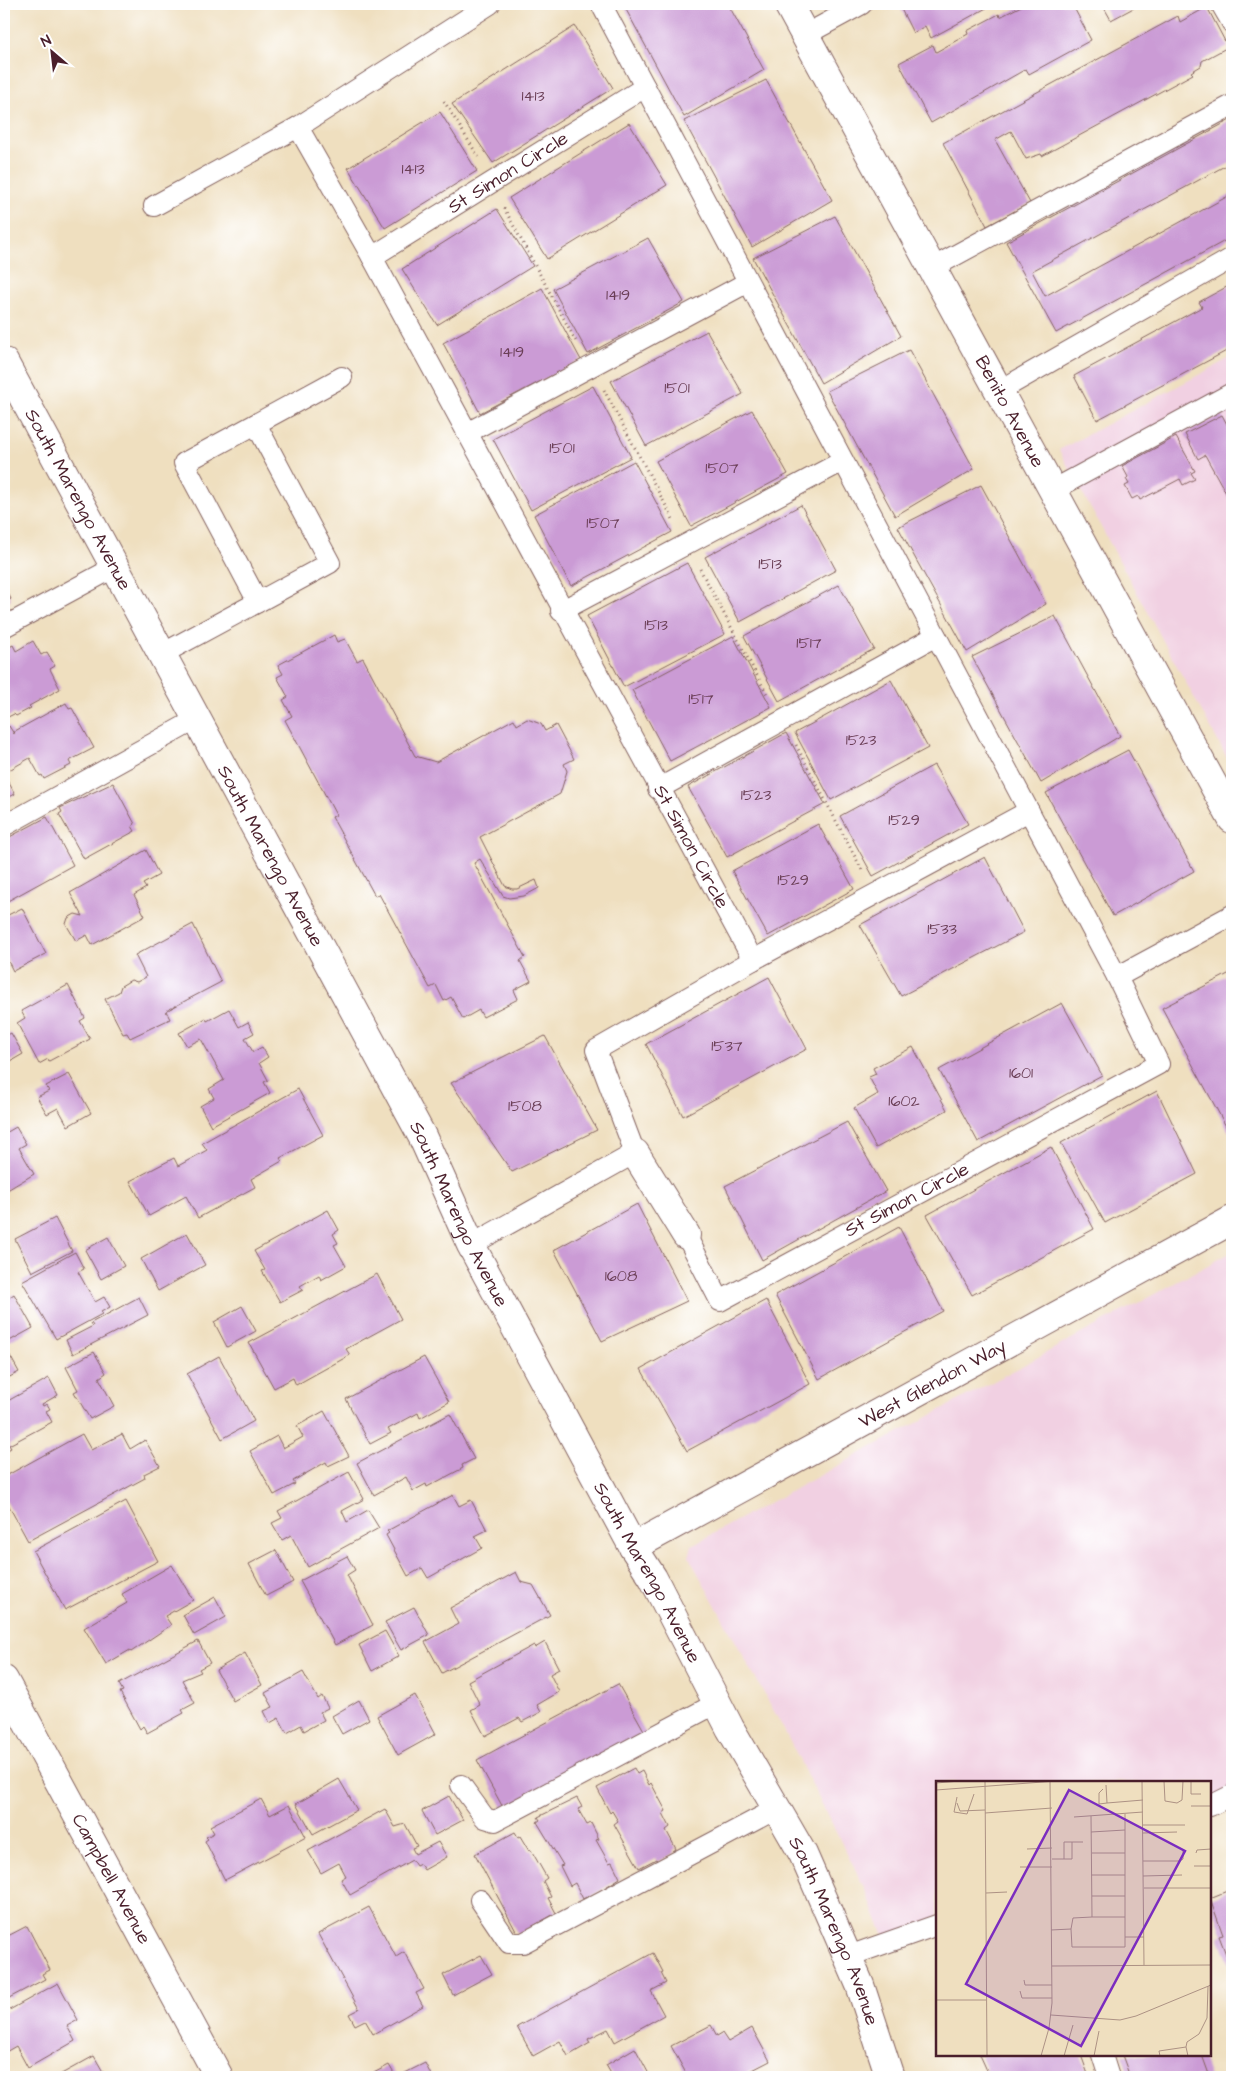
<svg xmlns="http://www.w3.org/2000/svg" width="1236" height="2081" viewBox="0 0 1236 2081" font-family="'Architects Daughter',sans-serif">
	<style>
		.built { fill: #f1d0e2 }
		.building { fill: #cb9bd5 }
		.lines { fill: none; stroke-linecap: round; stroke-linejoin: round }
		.service-casing { stroke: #84625f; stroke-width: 22 }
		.minor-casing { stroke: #84625f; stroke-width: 30 }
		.tertiary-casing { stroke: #84625f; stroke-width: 30 }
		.path { stroke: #84625f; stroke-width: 3; stroke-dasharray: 1 4; stroke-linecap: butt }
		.service { stroke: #fff; stroke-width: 20 }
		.minor { stroke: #fff; stroke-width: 28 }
		.tertiary { stroke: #fff; stroke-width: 28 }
		.labels { text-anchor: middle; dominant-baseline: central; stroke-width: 4; stroke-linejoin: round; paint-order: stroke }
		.number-label { font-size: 16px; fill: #6a3e56 }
		.street-label { font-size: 19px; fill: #4a1f2b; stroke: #fff }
		.inset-road { fill: none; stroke: #ad9284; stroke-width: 1 }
		.view { fill: #7b2cbf; fill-opacity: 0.15; stroke: #7b2cbf; stroke-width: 2.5 }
		.inset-edge { fill: none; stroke: #4a1f2b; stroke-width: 2.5 }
	</style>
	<rect width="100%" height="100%" fill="#fff"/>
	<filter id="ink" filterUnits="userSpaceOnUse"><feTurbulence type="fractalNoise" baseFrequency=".02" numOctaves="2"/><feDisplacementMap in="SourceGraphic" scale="10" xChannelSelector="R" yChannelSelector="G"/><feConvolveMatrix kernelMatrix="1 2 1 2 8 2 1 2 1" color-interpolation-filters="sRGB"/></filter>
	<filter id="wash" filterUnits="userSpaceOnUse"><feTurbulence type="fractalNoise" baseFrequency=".0096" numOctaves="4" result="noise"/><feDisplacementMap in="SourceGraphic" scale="20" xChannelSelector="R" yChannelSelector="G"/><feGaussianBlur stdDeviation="1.12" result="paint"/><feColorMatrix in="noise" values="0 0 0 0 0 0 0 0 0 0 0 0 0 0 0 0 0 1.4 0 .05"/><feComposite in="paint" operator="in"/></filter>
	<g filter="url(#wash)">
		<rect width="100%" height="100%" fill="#efdfbf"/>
		<path class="built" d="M1232 357V767L1059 450Z
			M1232 1252V1801L1210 1811V1782H937V1927L889 1948 864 1887 781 1724 689 1557 692 1545Z"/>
		<g id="blocks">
			<path class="building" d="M623 4H728L764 70 684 117Z
				M911 4H989L990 6 931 38 925 26 913 33 901 9Z
				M1025 4H1072L1091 40 1029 74 1026 69 931 123 899 63 933 45 936 52 968 34 967 31 999 14 1000 17Z
				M1102 4H1141L1111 20Z
				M1207 7 1228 47 1202 61 1201 66 1191 72 1193 74 1042 156 1041 154 1026 159 1011 131 995 140 1030 203 987 226 943 143 1178 16 1180 22Z
				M575 26 613 88 493 163 452 104Z
				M766 80 832 200 752 247 684 121Z
				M440 112 477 171 385 228 348 168Z
				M1232 119V162L1032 271 1045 296 1232 194V237L1056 333 1006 242Z
				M629 123 667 185 547 259 509 198Z
				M497 209 533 266 437 325 402 269Z
				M835 216 901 336 821 383 753 258Z
				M648 238 684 302 588 354 553 289Z
				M1232 284V348L1097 420 1074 376 1202 307 1199 302Z
				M542 288 581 360 480 413 443 343Z
				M707 331 743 394 646 446 611 381Z
				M909 350 974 469 895 516 827 391Z
				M593 386 631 457 531 510 493 439Z
				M752 410 788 474 691 526 656 461Z
				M1222 415 1229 428 1232 426V504L1205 455 1198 459 1185 434Z
				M1176 437 1195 471 1191 473 1195 479 1183 485 1180 479 1140 500 1138 496 1132 499 1125 486 1129 484 1126 479 1128 477 1122 466Z
				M634 461 672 532 571 586 534 515Z
				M981 485 1046 604 967 652 898 527Z
				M801 505 836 570 740 622 705 557Z
				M687 563 725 634 624 687 587 616Z
				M839 585 874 649 779 701 744 636Z
				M4 586 11 599 4 603Z
				M1055 616 1120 736 1041 783 972 657Z
				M334 635 337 642 345 639 357 661 363 658 415 756 436 762 514 719 517 725 527 719 541 724 545 731 556 725 574 759 564 764 567 771 560 794 480 837 505 886 512 889H517L536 880 539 888 524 896 509 898 503 896 480 859 474 863 525 957 520 961 531 981 514 990 518 999 483 1017 479 1010 463 1019 451 997 444 1001 436 985 430 988 379 894 375 896 332 817 336 815 285 720 292 716 283 700 288 697 277 677 283 674 278 665Z
				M733 636 771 707 670 761 632 690Z
				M33 641 41 655 47 652 55 666 50 669 60 689 29 706 31 708 16 716 14 714 4 719V650L13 645 16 651Z
				M891 680 928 748 831 800 795 733Z
				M66 703 69 709 72 708 94 748 69 761 71 765 44 779 42 775 40 776 30 758 4 773V729L9 726 14 734 15 731Z
				M786 733 825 804 727 857 688 787Z
				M1128 750 1194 871 1113 916 1046 793Z
				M934 765 968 824 873 876 840 816Z
				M4 774 15 794 4 800Z
				M113 783 135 824 132 826 135 831 84 859 59 814 62 812 60 808Z
				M47 817 73 865 4 903V840Z
				M818 824 854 889 768 936 732 871Z
				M146 850 159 875 143 884 146 888 134 895 145 916 92 945 87 935 76 941 66 924 68 918 75 914 83 916 70 893Z
				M985 857 1024 932 901 996 860 925Z
				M22 908 46 954 13 971 4 953V917Z
				M193 924 221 982 166 1011 170 1019 130 1038 127 1033 123 1034 105 999 119 992 121 986 131 980 137 982 146 977 135 955Z
				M1232 972V1130L1229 1132 1162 1008Z
				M769 977 807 1049 683 1116 646 1044Z
				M68 985 85 1018 80 1021 90 1039 49 1061 48 1059 39 1064 17 1023 25 1018 21 1011Z
				M1062 1003 1102 1075 978 1142 939 1070Z
				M229 1009 239 1027 248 1022 254 1033 245 1038 253 1052 262 1047 268 1057 259 1063 268 1080 264 1082 270 1093 211 1126 200 1106 214 1098 209 1089 224 1080 201 1039 187 1046 179 1033 206 1018 207 1021Z
				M11 1033 23 1054 4 1065V1037Z
				M545 1036 597 1130 512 1172 451 1083Z
				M913 1047 947 1110 876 1148 854 1108 878 1094 869 1077 876 1074 873 1068Z
				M69 1074 91 1113 68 1126 58 1108 47 1114 37 1097 49 1091 46 1086Z
				M298 1089 323 1135 280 1158 282 1161 251 1179 255 1187 198 1218 186 1196 149 1216 130 1181 174 1158 178 1166 207 1150 202 1143Z
				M1157 1091 1197 1174 1105 1223 1061 1143Z
				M847 1122 886 1191 762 1260 725 1186Z
				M16 1127 26 1144 19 1148 34 1174 4 1192V1134Z
				M1051 1147 1094 1229 972 1295 927 1215Z
				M637 1204 687 1301 602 1341 554 1250Z
				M328 1210 339 1230 333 1234 338 1243 334 1245 346 1266 321 1280 319 1275 300 1286 303 1290 280 1302 262 1271 265 1270 254 1251Z
				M55 1218 72 1251 32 1272 15 1239Z
				M899 1227 943 1311 819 1379 775 1295Z
				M187 1233 205 1265 158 1291 141 1259Z
				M108 1237 124 1266 101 1279 85 1250Z
				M75 1252 84 1269 78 1272 95 1302 104 1297 110 1307 101 1312 102 1314 56 1339 22 1281Z
				M377 1274 401 1319 346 1349 350 1355 296 1385 293 1378 274 1388 249 1343Z
				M14 1294 33 1328 4 1344V1301Z
				M139 1297 148 1315 73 1354 66 1340 93 1326 91 1323Z
				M766 1300 810 1384 687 1451 641 1369Z
				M242 1306 256 1331 227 1347 214 1322Z
				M4 1345 19 1372 4 1380Z
				M94 1352 106 1373 99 1378 114 1406 90 1419 74 1392 78 1390 66 1367Z
				M219 1356 254 1421 222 1439 187 1374Z
				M424 1357 449 1402 420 1418 418 1413 388 1429 391 1433 370 1444 346 1399Z
				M49 1378 58 1395 42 1404 43 1406 47 1404 50 1409 46 1411 52 1422 9 1445 11 1448 4 1452V1403Z
				M324 1411 349 1456 328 1466 326 1462 293 1481 295 1484 274 1495 250 1451 277 1436 283 1448 303 1437 297 1426Z
				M450 1414 474 1459 462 1465 463 1468 427 1487 426 1484 413 1491 406 1477 374 1495 357 1463Z
				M82 1434 91 1450 122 1434 130 1449 145 1440 160 1466 144 1474 145 1478 28 1541 4 1497V1477Z
				M349 1472 364 1499 342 1511 347 1522 368 1510 379 1528 308 1567 291 1535 282 1540 272 1523 282 1518 278 1511Z
				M453 1495 459 1506 471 1500 487 1530 475 1536 482 1548 428 1578 422 1568 408 1576 386 1535 389 1533 387 1531Z
				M126 1501 158 1561 65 1610 33 1551Z
				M276 1550 293 1582 266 1596 249 1564Z
				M347 1556 355 1570 347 1575 373 1625 335 1645 300 1581Z
				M172 1565 193 1600 165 1616 171 1625 131 1652 130 1650 106 1664 84 1628 127 1603 122 1594Z
				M516 1572 521 1582 533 1585 550 1615 442 1673 425 1642 458 1624 450 1608Z
				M215 1597 226 1617 194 1635 183 1615Z
				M414 1607 429 1635 401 1650 385 1622Z
				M385 1631 399 1656 372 1671 359 1645Z
				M198 1641 210 1663 199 1669 201 1672 182 1680 195 1703 182 1710 184 1713 147 1733 143 1726 140 1729 120 1692 123 1691 119 1684Z
				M545 1642 559 1669 550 1674 559 1692 537 1705 541 1712 522 1722 519 1718 485 1736 471 1710 480 1705 468 1681 534 1645 535 1648Z
				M245 1653 262 1685 233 1701 216 1670Z
				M303 1672 318 1699 322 1696 328 1708 320 1712 324 1720 304 1731 301 1725 287 1733 279 1718 270 1723 264 1711 273 1707 265 1693Z
				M618 1684 646 1734 506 1813 477 1760Z
				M415 1695 436 1734 398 1755 377 1716Z
				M359 1700 369 1719 342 1734 332 1716Z
				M634 1768 637 1774 642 1771 649 1785 651 1783 666 1811 663 1813 670 1827 666 1830 676 1849 673 1851 675 1853 658 1862 656 1859 639 1868 614 1824 618 1821 612 1811 610 1813 597 1788Z
				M339 1779 357 1810 313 1834 296 1804Z
				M449 1796 463 1820 435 1835 422 1811Z
				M577 1798 582 1807 578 1809 587 1825 591 1823 599 1839 596 1840 609 1863 612 1862 620 1878 587 1899 586 1897 583 1899 575 1883 570 1886 560 1866 563 1865 537 1822 540 1820 538 1817Z
				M261 1799 270 1815 289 1805 306 1837 225 1880 205 1841 208 1839 206 1837 214 1833 210 1826Z
				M385 1809 395 1827 405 1824 417 1846 412 1848 415 1854 438 1842 447 1857 424 1870 420 1864 416 1866 412 1860 350 1895 341 1879 346 1876 339 1863 321 1873 308 1851Z
				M515 1832 518 1837 520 1836 529 1851 531 1850 547 1878 543 1881 551 1897 548 1898 556 1913 518 1935 475 1854Z
				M1232 1889V1970L1219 1936 1223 1935 1210 1898Z
				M369 1907 396 1957 404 1952 424 1989 416 1993 423 2006 373 2034 365 2020 355 2025 349 2014 359 2009 318 1934Z
				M27 1926 50 1970 42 1974 45 1979 9 1998 8 1996 4 1998V1938Z
				M653 1953 663 1972 661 1973 666 1983 651 1991 664 2015 615 2042 608 2029 588 2039 590 2043 568 2056 560 2041 533 2056 517 2027Z
				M481 1955 492 1974 453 1995 443 1975Z
				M58 1983 78 2020 67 2026 75 2041 28 2068 16 2046 4 2053V2013Z
				M711 2025 717 2036 722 2033 728 2042 752 2028 770 2061 739 2077H688L671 2046Z
				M635 2048 650 2076 613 2077 606 2065Z
				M980 2055H1081L1089 2077H990Z
				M1122 2055H1202L1210 2077H1130Z
				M94 2056 106 2077H56Z
				M425 2063 432 2077H397Z
				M389 2065 396 2077H366Z"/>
		</g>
	</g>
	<g filter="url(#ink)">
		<use href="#blocks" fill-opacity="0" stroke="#84625f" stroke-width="1"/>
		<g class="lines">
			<g class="service-casing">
				<g id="service">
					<path d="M601 4 1117 977 1159 1064 720 1301 686 1235"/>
					<path d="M1221 4 1232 23"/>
					<path d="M805 35 862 4"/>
					<path id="s1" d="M298 127 372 257 753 960 596 1050 635 1153 471 1245"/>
					<path d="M154 206 298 127 490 4"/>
					<path id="s2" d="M372 257 645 87"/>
					<path d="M932 268 1232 105"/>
					<path d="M999 391 1232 258"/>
					<path d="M467 433 748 282"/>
					<path d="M1053 490 1232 393"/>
					<path d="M258 602 184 463 342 377"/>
					<path d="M561 611 843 461"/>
					<path d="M4 627 115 567"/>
					<path d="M162 654 330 563 256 424"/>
					<path d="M658 789 936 636"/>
					<path d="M4 826 197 719"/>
					<path d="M753 960 1029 811"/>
					<path d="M1117 977 1232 915"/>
					<path d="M461 1785 485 1818 495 1821 717 1703"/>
					<path d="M1210 1806 1232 1795"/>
					<path d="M480 1900 509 1943H523L778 1808"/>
					<path d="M849 1956 937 1925"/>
					<path d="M1102 2055 1109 2077"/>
				</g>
			</g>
			<g class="minor-casing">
				<g id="minor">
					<path id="s3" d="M788 4 1232 819"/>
					<path d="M635 1153 686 1235"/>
					<path id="s4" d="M633 1547 1232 1220"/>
					<path id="s5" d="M4 1680 219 2077"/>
				</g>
			</g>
			<g class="tertiary-casing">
				<g id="tertiary">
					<path id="s6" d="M4 362 422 1136 471 1245 633 1547 653 1578 730 1728 803 1854 860 1985 890 2077"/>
				</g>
			</g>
			<path class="path" d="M444 101 479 158
				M504 208 577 343
				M604 390 673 519
				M700 569 768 696
				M796 745 862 870"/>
			<use href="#service" class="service"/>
			<use href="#minor" class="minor"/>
			<use href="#tertiary" class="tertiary"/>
		</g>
	</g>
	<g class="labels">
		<g class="number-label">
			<text x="533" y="96">1413</text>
			<text x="413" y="169">1413</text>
			<text x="618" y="295">1419</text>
			<text x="512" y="352">1419</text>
			<text x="677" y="388">1501</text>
			<text x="562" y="448">1501</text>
			<text x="722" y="468">1507</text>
			<text x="603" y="523">1507</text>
			<text x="770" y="564">1513</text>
			<text x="656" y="625">1513</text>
			<text x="809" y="643">1517</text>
			<text x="701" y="699">1517</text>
			<text x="861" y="740">1523</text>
			<text x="756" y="795">1523</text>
			<text x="904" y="820">1529</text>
			<text x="793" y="880">1529</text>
			<text x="942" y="929">1533</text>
			<text x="727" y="1046">1537</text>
			<text x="1021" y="1073">1601</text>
			<text x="904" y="1101">1602</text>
			<text x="525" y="1106">1508</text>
			<text x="621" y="1276">1608</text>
		</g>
		<g class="street-label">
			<text stroke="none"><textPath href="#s2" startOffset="160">St Simon Circle</textPath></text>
			<text stroke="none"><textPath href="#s3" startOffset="464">Benito Avenue</textPath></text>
			<text stroke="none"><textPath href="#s6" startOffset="156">South Marengo Avenue</textPath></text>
			<text stroke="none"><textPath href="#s1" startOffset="820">St Simon Circle</textPath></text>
			<text stroke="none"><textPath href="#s6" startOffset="561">South Marengo Avenue</textPath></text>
			<text transform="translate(907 1200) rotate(-28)">St Simon Circle</text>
			<text stroke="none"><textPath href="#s6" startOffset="966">South Marengo Avenue</textPath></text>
			<text stroke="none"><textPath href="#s4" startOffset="341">West Glendon Way</textPath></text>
			<text stroke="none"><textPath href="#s6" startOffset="1371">South Marengo Avenue</textPath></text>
			<text stroke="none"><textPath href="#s5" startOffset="226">Campbell Avenue</textPath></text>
			<text stroke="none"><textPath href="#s6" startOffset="1776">South Marengo Avenue</textPath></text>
		</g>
	</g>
	<g transform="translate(936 1781)">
		<rect width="275" height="275" fill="#efdfbf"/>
		<path class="inset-road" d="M49 0 51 275M206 0 208 184M228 0 229 20 241 22 246 19 247 0M255 0V13H265M0 2 24 0M170 4 171 22 207 19M167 8 163 12V23L171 22M0 9 120 0M21 16 18 31 31 33 38 13M21 22 24 30 49 29M255 25H275M49 32 116 27M138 36 207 31M207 44H249M155 51 189 49M207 52 241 51M91 68 116 67M156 72H189M260 72 261 69 275 68M116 78H136V61M128 78V61H147M207 80H244L247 78V70M258 85H275M84 86H116M155 94H189M207 95 246 94M208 107H275M50 112 71 111M156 115H189M156 136H189M135 148 136 166H189V33M115 149 135 148 137 137 156 136 155 35M189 156H208M116 185 275 184M88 199 89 204H116M84 210 86 217H116M0 219H50M115 234 184 239 200 235 275 204M250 266 251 261 263 253 271 237 272 205M105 275 113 247 116 222 114 0M128 275 137 244M158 275 163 250M224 275 223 270 250 266 252 275"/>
		<path class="view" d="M133 9 249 70 145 265 30 203Z"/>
		<rect width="275" height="275" class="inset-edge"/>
	</g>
	<rect width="1236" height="2081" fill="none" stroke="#fff" stroke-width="20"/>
	<g transform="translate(52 52) rotate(332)" stroke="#ffffff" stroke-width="4" paint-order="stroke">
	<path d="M0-4L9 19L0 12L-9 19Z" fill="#4a1f2b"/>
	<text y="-8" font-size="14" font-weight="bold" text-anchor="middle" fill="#4a1f2b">N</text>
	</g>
</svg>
